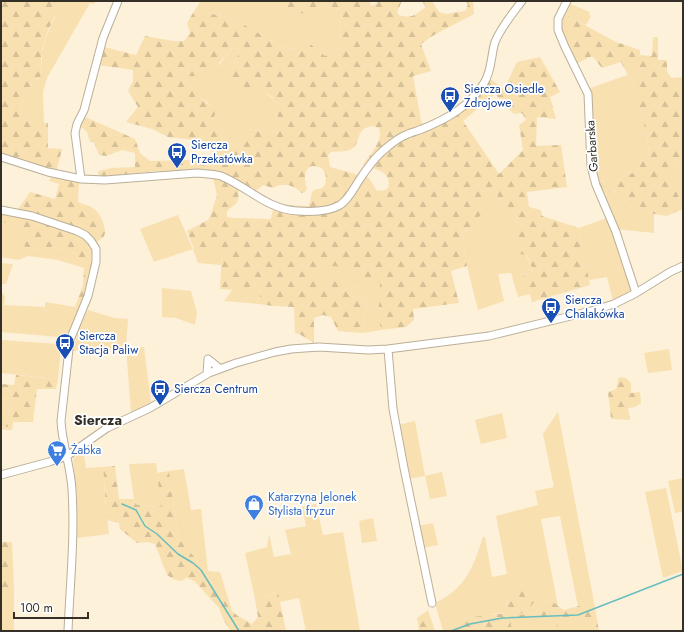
<svg xmlns="http://www.w3.org/2000/svg" width="684" height="632" viewBox="0 0 684 632" font-family="Jost,sans-serif">
	<style>
		.green { fill: #f8e0b1 }
		.forest { fill: url(#forest-firs); fill-rule: evenodd }
		.lines { fill: none; stroke-linecap: round; stroke-linejoin: round }
		.stream { stroke: #68bdbe; stroke-width: 1.5 }
		.minor-casing { stroke: #baaf99; stroke-width: 9 }
		.minor { stroke: #fff; stroke-width: 7 }
		.labels { text-anchor: middle; dominant-baseline: central; stroke-width: 3.5; stroke-linejoin: round; paint-order: stroke }
		.transit-label { font-size: 12px; fill: #164399; stroke: #fff; text-anchor: start }
		.street-label { font-size: 12px; fill: #342f27; stroke: #fff }
		.shop-label { font-size: 12px; fill: #366cbe; stroke: #fff; text-anchor: start }
		.quarter-label { font-size: 14px; font-weight: bold; fill: #342f27; stroke: #fff }
	</style>
	<defs>
		<pattern id="forest-firs" width="22" height="20" patternUnits="userSpaceOnUse"><rect width="22" height="20" fill="#f8e0b1"/><path d="M5 1l3.5 6h-7zM16 11l3.5 6h-7z" fill="#d5c098"/></pattern>
	</defs>
	<rect width="100%" height="100%" fill="#fdf1da"/>
	<path class="green" d="M65 1H96L94 4 90 3 47 78 43 92 44 123H33L22 113 21 104 34 81 38 79 42 72V52L45 39 59 8Z
		M201 1H284L288 10 297 14 342 9 338 49 325 56 308 42 294 49 282 47 236 20 208 13H193Z
		M568 3 590 12 589 15 591 16 586 25 569 17 579 35 567 46C559 27 557 21 568 3Z
		M235 47 238 49 239 53 230 74C240 80 272 94 276 102 279 107 279 125 278 131L275 133 254 129 246 130C242 137 238 146 228 143 226 139 228 136 226 132 224 126 216 126 213 121L215 114 208 103 195 95 191 85C183 81 178 77 182 67L186 69 187 72C201 77 200 73 214 73 219 66 228 50 235 47Z
		M627 66 642 68 631 83C640 106 647 130 649 154L644 156 636 173 624 174 618 184H605L598 166H593L588 89 627 75Z
		M683 77V110L681 107 677 85 671 78Z
		M674 161 682 166 683 170V209L669 171Z
		M174 165 219 166 226 172 223 175 165 172Z
		M489 190 497 194 504 220 516 218 518 235 533 271 524 276 530 294 518 297 511 273 498 274 504 301 478 310 467 266 462 233 478 224 475 220 480 192Z
		M614 191 630 206 654 214V233L616 229 602 195Z
		M178 215 193 249 222 251 221 265 198 263 193 249 154 262 140 229Z
		M607 218 618 244 632 291 613 301 607 277 589 280 579 228Z
		M1 222 23 224V243L25 247 38 249 51 247 75 253 81 260 84 268 58 260 28 256 19 260 1 257Z
		M1 263 13 264 6 284H1Z
		M328 265H335L357 271V282H380V297L378 312 381 330 363 333 364 315 368 298 355 297 348 295 346 287 332 292 324 289 319 275 321 268Z
		M262 278 259 304 224 301 233 289 246 291Z
		M162 288 191 291 197 313 195 325 176 318 162 317Z
		M1 291 5 297 4 305 45 307V302L81 308 67 335 59 337 1 332Z
		M88 310 114 318 128 319 126 347H144L151 403 131 412 126 348 73 351 79 327Z
		M1 340 58 344 61 348 58 379 1 373Z
		M669 349 672 370 648 373 644 353Z
		M1 398 12 399 5 430 1 429Z
		M558 412 594 602 578 607 560 516 541 519 558 606 549 599 534 613 518 615 530 607 519 598 506 602 507 613H499L457 622 452 631H443L435 603C466 588 473 568 483 537H485L492 577 507 574 496 516 538 505 535 491 554 487 543 434Z
		M502 413 507 438 481 444 475 420Z
		M415 421 425 476 442 472 447 496 430 499 425 476 408 479 398 425Z
		M83 450 86 468 103 467 105 497 109 534 77 538V496L73 459Z
		M156 463 162 507 137 505 134 499 129 464Z
		M184 469 191 510 201 509 208 571 220 572 232 611 223 597 203 571 195 558 178 537 169 471Z
		M683 478V511L675 513 668 481Z
		M666 488 683 571 663 578 645 492Z
		M316 504 323 535 343 532 360 631H306L299 598 280 602 277 593 255 599 245 553 267 547 269 534 274 557 291 554 285 530 306 526 302 507Z
		M373 518 377 541 362 543 359 521Z
		M433 523 438 545 422 548 417 526Z
		M1 592H14V631H1Z
		M585 617 590 631H565V624Z
		M509 619H556L558 629 555 631H512Z"/>
	<path class="forest" d="M2 1H65C56 12 43 38 42 52 40 60 43 68 41 76L34 81 21 104 22 113 33 123H48V148L62 149 55 177 79 181 78 202C82 204 88 205 93 208 99 211 108 229 104 236 101 240 93 244 88 247L92 251V273L81 308 75 307 83 285 84 268 81 260 75 253 51 247 38 249 25 247 23 243V225L1 222V213L14 215 30 192 55 199 59 184 49 181 54 171 1 154Z
		M284 1H369L372 6 377 3V1H402L397 12 399 15C412 19 415 15 426 7L422 1H432L439 12 446 14 465 11 468 5 466 1H473L474 14 434 35 421 44 431 71 413 76 422 126 425 131 459 114 484 86 489 78 504 89 517 62 540 57 560 92 550 97 556 119 537 117 536 146 561 145 567 187 527 192 529 207 541 210 542 216 579 228 590 285 532 302 524 276 533 271 527 255 519 254 516 218 504 221 497 194 489 190 480 192 486 211 475 220 478 224 462 233 467 266 451 271 459 303 413 309 414 320 406 327 381 330 378 312 380 297V282H356V271C344 268 334 263 321 268L319 275 325 289 332 292V283L337 280 346 287 348 295 355 297 368 298 364 315 363 333 338 331 331 317 323 315 314 318V343L301 335 295 333 294 307 273 306 259 304 262 278 246 291 220 289 222 252 194 249 187 231 208 220 210 217 217 195 213 178 223 175 226 172 219 166 174 165 165 172 157 171 99 177 98 171 112 168 135 167V153L122 150 106 156 99 155 94 142H90L87 132 79 125 83 116 135 139 140 153 150 161 188 160 206 163 221 158 213 154 210 142 168 137 152 129 126 122 138 107 128 91 133 81V70L98 65 104 47 136 55 145 36 173 41H184L190 33 187 23 193 13H208L236 20 282 47 294 49 308 42 325 56 338 49 342 9 297 14 288 10ZM235 47 238 49 239 53 230 74V82C234 86 239 87 245 88 267 94 278 91 278 118 278 122 278 126 278 131L275 133 254 129 246 130C242 137 238 146 228 143 226 138 228 133 225 129 221 125 216 125 213 121L215 114 213 108 196 95 191 85C183 81 178 77 182 67L186 69 189 76C193 77 211 74 214 72 218 70 218 67 219 64 221 59 228 54 231 49ZM495 94 514 114 522 113 526 120 519 125 523 150 499 174 463 121ZM372 126 379 128C384 140 369 156 363 165 374 169 393 171 388 188L385 190 377 191 369 178 330 167 328 155 331 152C337 151 344 152 350 150 362 144 354 129 372 126ZM312 166C322 166 326 170 326 180 325 182 326 184 324 186 322 190 316 188 313 191 310 195 312 201 308 206L277 205 273 209 271 219 233 218 227 217C225 208 234 208 237 202 241 195 235 193 242 183L256 191 263 185 273 188 280 185H288L294 187 302 193 305 192 307 188C304 181 303 169 312 166Z
		M568 16 616 42 640 50V55L652 56 653 37H658V60H667V72L677 85 681 106 683 110V170L682 166 674 161 669 171 683 209 667 216 654 214 630 206 614 191 602 195 593 166H598L605 184H618L624 174 636 173 644 156 649 154C647 130 640 106 631 83L642 68 627 66 628 75 621 62 602 68 592 56 576 64 567 46 579 35 574 32Z
		M16 375 58 379 56 389H37L33 422H13L12 430H5L12 399 1 398V399V384L14 385Z
		M619 377 626 378 631 383V393L640 392 641 403 635 407 628 408 630 420 611 419 608 392 616 389Z
		M115 466 119 499H134L137 505 161 507 157 473 169 471 178 537 195 558 203 571 223 597 232 611 238 616 252 624 258 617 255 599 278 593 286 631H231L224 621 219 608 194 581 187 578 180 581 173 579 167 575 155 544 147 542 137 543 120 529 119 523 107 520 103 467Z
		M1 542H12L14 592H1Z
		M523 583 540 596 530 607 519 615 534 613 549 599 564 610 594 602 599 631H590L585 617 565 624V631H555L558 629 555 619H510L512 631H452L457 622 472 617 507 613 506 602 519 597Z
		M428 610 435 631H419L417 618Z"/>
	<g class="lines">
		<path class="stream" d="M122 504 136 510 145 526 157 534 178 554 193 563 201 570 239 631
			M451 631 470 624 502 618 578 615 683 574"/>
		<g class="minor-casing">
			<path id="minor" d="M567 1 558 19V30L565 47 588 94 591 166 596 185 616 232 636 293
				M1 157 48 172 81 179 105 180 197 173C205 174 214 174 221 176 248 187 268 210 298 211 311 212 328 212 340 205 348 200 353 190 358 182 365 171 375 157 385 149 392 143 399 137 408 134 412 132 418 131 422 129 447 119 470 106 484 83 492 71 491 54 495 42 501 27 513 13 522 1
				M81 179 75 133 77 124 84 110 103 38 118 1
				M1 210 32 216 77 231 85 235 91 241 96 249V262L88 296 70 340 61 421C62 444 71 467 72 490 75 537 70 584 68 631
				M388 349 393 409 404 468 432 603
				M207 374 208 359 219 368
				M1 475 49 462 67 456 107 428 150 408 209 373 236 363 275 352 291 349 319 347 368 350 388 349 489 336 591 311 614 304 636 293 670 272 683 266"/>
		</g>
		<use href="#minor" class="minor"/>
	</g>
	<defs>
		<g id="bus-pin" transform="scale(1)"><path d="M0 17L-7.5 6A9.5 9.5 0 1 1 7.5 6Z" fill="#1a4fb4" stroke="#fff"/><path d="M-5-6H5V4H4V6H2V4H-2V6H-4V4H-5ZM-3.5-4V0h7V-4ZM-3.5 1.2v1.5H-2V1.2ZM2 1.2v1.5H3.5V1.2Z" fill="#fff"/></g>
		<g id="supermarket-pin" transform="scale(1)"><path d="M0 17L-7.5 6A9.5 9.5 0 1 1 7.5 6Z" fill="#3f7fe0" stroke="#fff"/><path d="M-6-5.5h2.5l.6 2H6L4.5 2H-2.5L-4.4-4H-6ZM-1.5 3.2a1.3 1.3 0 1 0 .1 0ZM3 3.2a1.3 1.3 0 1 0 .1 0Z" fill="#fff"/></g>
		<g id="shop-pin" transform="scale(1)"><path d="M0 17L-7.5 6A9.5 9.5 0 1 1 7.5 6Z" fill="#3f7fe0" stroke="#fff"/><path d="M-5-2.5h2.3a2.7 3.5 0 0 1 5.4 0H5L5.5 6h-11ZM-1.5-2.5h3a1.5 2.3 0 0 0-3 0Z" fill="#fff"/></g>
	</defs>
	<g fill-rule="evenodd">
		<use href="#bus-pin" x="450" y="96"/>
		<use href="#bus-pin" x="177" y="152"/>
		<use href="#bus-pin" x="551" y="307"/>
		<use href="#bus-pin" x="65" y="343"/>
		<use href="#bus-pin" x="160" y="389"/>
		<use href="#supermarket-pin" x="57" y="450"/>
		<use href="#shop-pin" x="254" y="504"/>
	</g>
	<g class="labels">
		<g class="transit-label">
			<text x="464" y="89">Siercza Osiedle<tspan x="464" dy="14">Zdrojowe</tspan></text>
			<text x="191" y="145">Siercza<tspan x="191" dy="14">Przekatówka</tspan></text>
			<text x="565" y="300">Siercza<tspan x="565" dy="14">Chalakówka</tspan></text>
			<text x="79" y="336">Siercza<tspan x="79" dy="14">Stacja Paliw</tspan></text>
			<text x="174" y="389">Siercza Centrum</text>
		</g>
		<g class="street-label">
			<text transform="translate(592 146) rotate(-94)">Garbarska</text>
		</g>
		<g class="shop-label">
			<text x="71" y="450">Żabka</text>
			<text x="268" y="497">Katarzyna Jelonek<tspan x="268" dy="14">Stylista fryzur</tspan></text>
		</g>
		<g class="quarter-label">
			<text x="98" y="420">Siercza</text>
		</g>
	</g>
	<rect width="684" height="632" fill="none" stroke="#342f27" stroke-width="4"/>
	<path d="M14 612v6h74v-6" fill="none" stroke="#342f27" stroke-width="2"/>
	<text x="20" y="612" font-size="12" fill="#342f27" stroke="#ffffff" stroke-width="3" paint-order="stroke">100 m</text>
</svg>
